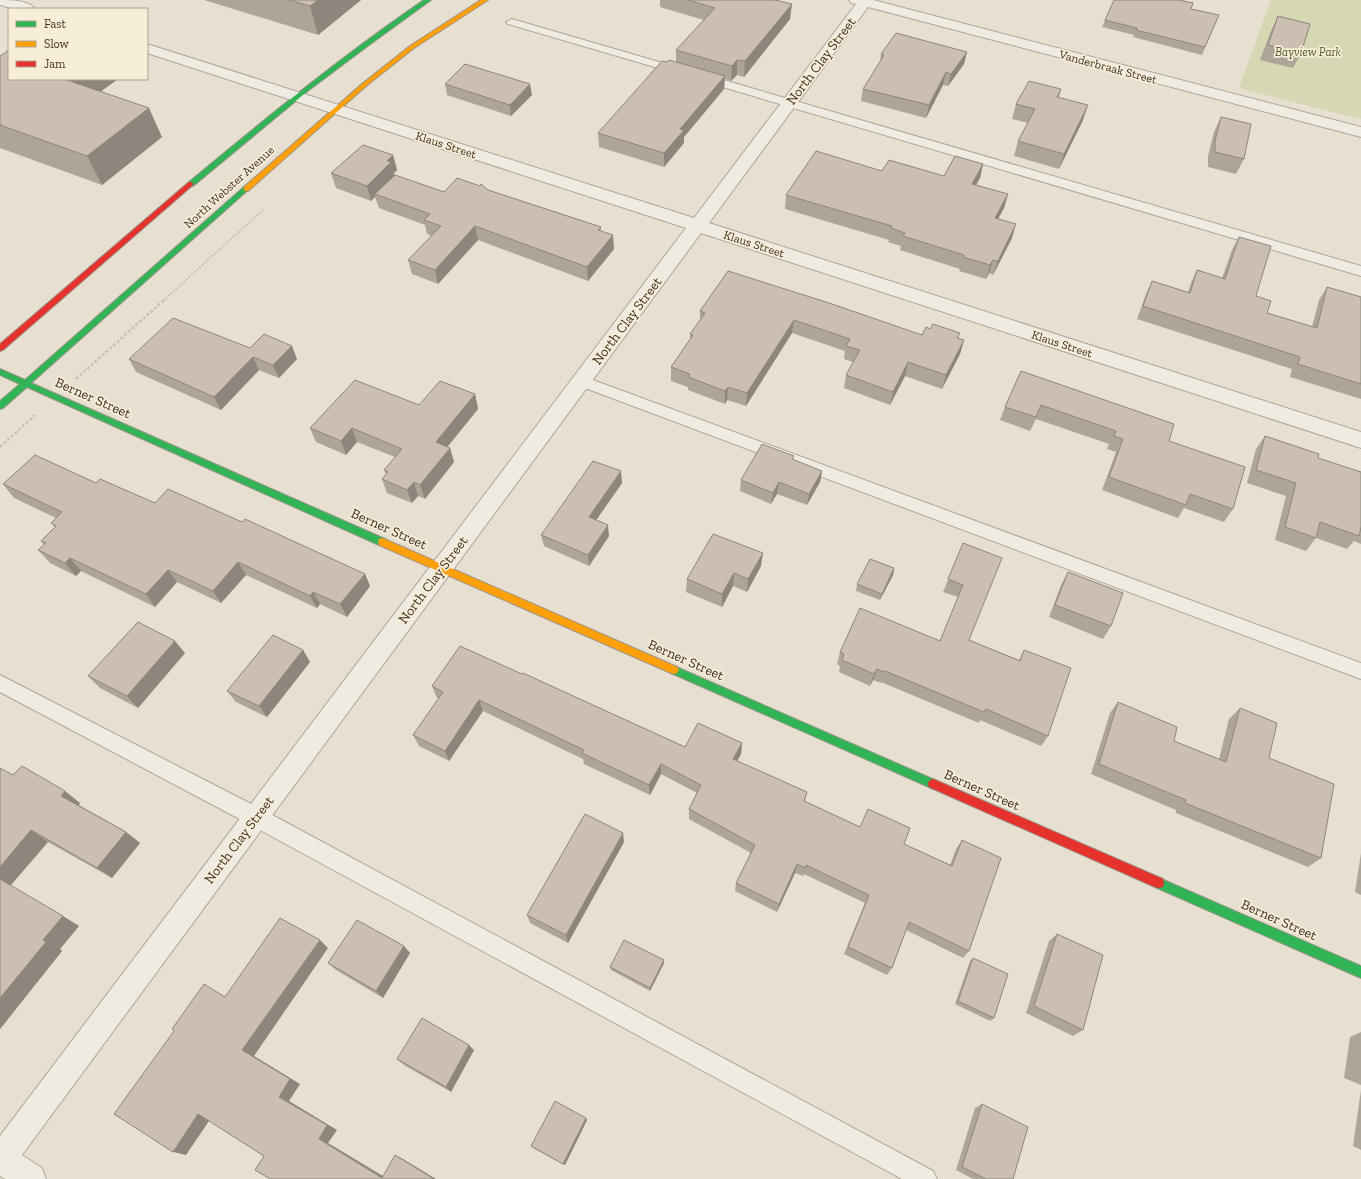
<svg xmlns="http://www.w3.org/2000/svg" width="1361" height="1179" viewBox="0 0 1361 1179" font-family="'Zilla Slab',serif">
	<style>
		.green { fill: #d6d7b3 }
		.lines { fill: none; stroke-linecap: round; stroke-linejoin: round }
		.lane-casing { stroke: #ada599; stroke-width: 2 }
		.street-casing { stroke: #ada599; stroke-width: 2 }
		.fast-casing { stroke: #9c958a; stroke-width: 2 }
		.slow-casing { stroke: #9c958a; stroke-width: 2 }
		.jam-casing { stroke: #9c958a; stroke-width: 2 }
		.path-far1 { stroke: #c8c2b9; stroke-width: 2; stroke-dasharray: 2 1.5; stroke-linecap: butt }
		.path { stroke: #c8c2b9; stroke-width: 2.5; stroke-dasharray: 3 2; stroke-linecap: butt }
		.lane { fill: #efebe3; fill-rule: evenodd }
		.street { fill: #efebe3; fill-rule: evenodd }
		.fast { fill: #30b455; fill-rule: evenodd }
		.slow { fill: #ff9f0a; fill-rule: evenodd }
		.jam { fill: #e5322d; fill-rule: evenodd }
		.wall { fill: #afa499 }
		.shaded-wall { fill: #8e867d }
		.building { fill: #cbbfb2; stroke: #8e867d }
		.labels { text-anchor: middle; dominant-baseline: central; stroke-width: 3.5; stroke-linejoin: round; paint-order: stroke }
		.far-park-label { font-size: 12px; font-style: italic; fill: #4d5a26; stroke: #f7eed8 }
		.far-street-label { font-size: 12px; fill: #3d2e20; stroke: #f7eed8 }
		.street-label { font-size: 14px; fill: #3d2e20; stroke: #f7eed8 }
	</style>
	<rect width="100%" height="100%" fill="#e7e0d1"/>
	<path class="green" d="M1271 0H1361V119L1239 88Z"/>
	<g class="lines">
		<g class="lane-casing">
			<path id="lane" d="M512 19 683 69 685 71 683 73H675L508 24 506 22Z
				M703 74 1361 266V276L699 80 697 78 699 76Z
				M582 376 1361 663V679L577 385 575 381 577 377Z
				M0 675 263 810 933 1171 937 1179H902L249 824 0 692Z"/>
		</g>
		<g class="street-casing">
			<path id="street" d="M0 0C10 0 29 0 35 9H14L0 5Z
				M849 0H873L1361 127V137L868 7 709 223 1361 432V448L701 233 22 1155 42 1168 46 1179H5L0 1176V1136L686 228 147 53V44L694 218 856 4 851 3Z"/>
		</g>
		<g class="fast-casing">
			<path id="fast" d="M424 0H431L369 45 309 90 193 186H189V182C265 119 342 56 424 0Z
				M244 187H246L249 189 31 383 385 539 386 542 385 545H379L27 387 3 408 0 409V401L20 384 0 375V369L25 380Z
				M674 666 937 781 938 784 937 787 933 789 929 787 671 673 669 670 671 667Z
				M1159 878 1361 966V978L1155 887 1154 883 1155 879Z"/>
		</g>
		<g class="slow-casing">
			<path id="slow" d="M481 0H488L414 48 366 86 248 191H244V187L362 84 410 46Z
				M382 538 677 667 679 670 677 673 674 674 671 673 379 545 378 542 379 539Z"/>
		</g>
		<g class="jam-casing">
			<path id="jam" d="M189 182H191L194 184 3 350 0 351V344Z
				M933 779 1163 879 1164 883 1163 887 1159 888 1155 887 929 787 928 784 929 781Z"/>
		</g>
		<path class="path-far1" d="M163 301 264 209"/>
		<path class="path" d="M76 379 164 300
			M0 447 35 415"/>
		<use href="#lane" class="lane"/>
		<use href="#street" class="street"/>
		<use href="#fast" class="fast"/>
		<use href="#slow" class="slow"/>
		<use href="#jam" class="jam"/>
	</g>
	<path class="wall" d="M204 0H361L318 35Z
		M660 0H775L790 19 744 77 737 75 731 81 725 79 724 89 684 137V143L664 167 599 147 598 133 667 62H676V50L704 20 660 7Z
		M1191 9 1219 15 1202 55 1133 37 1134 35 1102 27 1105 20Z
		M1278 16 1301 53 1293 68 1260 60 1271 31Z
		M967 52 964 64 948 86 943 85 926 118 861 101 863 89 880 62 881 54Z
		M0 56 118 79 100 92 162 137 102 185 0 148Z
		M445 84 532 95 511 116 447 95Z
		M1061 89 1059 97 1083 120 1059 169 1014 156 1018 141 1028 123 1012 119 1016 104Z
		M1221 117 1244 159 1236 174 1208 167V156L1214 132Z
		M393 155 397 170 394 173V175L444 192 488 190 601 227V231L614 249 588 281 478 240 438 284 412 274 408 260 432 236 427 234 425 225 379 208 375 197 371 201 336 188 331 173Z
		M983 164 980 178 976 185 1008 194 1004 208 998 219 1012 238 993 275 989 273 986 279 959 271 960 269 900 250 901 246 888 242 889 240 785 209 786 195 882 171 944 176Z
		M1239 237 1256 296 1267 313 1312 327 1319 300 1327 287 1361 297V399L1290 377 1292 369 1137 319 1146 294 1152 281 1188 292 1191 283 1197 270 1222 278 1232 250Z
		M728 271 922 335 930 329 960 333 958 338 964 340 960 354 942 389 905 376 890 405 844 388 846 375 853 362 844 359 845 351 792 333 746 406 727 400 725 404 688 390V387L671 381V367L690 339V334L700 321V311Z
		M250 348 297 359 279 378 259 370 221 410 136 372 129 359Z
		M1021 371 1169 441 1233 509 1224 522 1184 508 1178 518 1102 490 1116 452 1107 449 1109 444 1036 419 1030 431 1000 420 1005 407Z
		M475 394 478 409 447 447 450 448 454 462 425 499 418 496 412 503 387 493 382 479 386 474 384 470 395 457 357 442 346 455 316 442 310 428 419 405Z
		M1265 436 1318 458 1361 472V544L1354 541 1347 549 1316 538 1306 551 1275 540 1286 496 1247 483 1256 449Z
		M793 460 822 471 820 482 807 505 777 494 771 504 740 491 741 480Z
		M96 483 155 503 242 522 365 574 370 586 347 617 320 604 317 608 246 575 221 603 177 582 155 607 81 571 76 576 50 563 38 550 44 545 41 541 55 527 51 523 56 518 14 498 3 484Z
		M622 483 596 520 609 536 589 566 544 546 541 535Z
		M963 543 969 640 1019 660 1024 650 1048 736 1041 746 980 720 979 723 881 682V683L873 680 870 686 839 672 840 666 837 664 840 652 940 641 958 597 943 592Z
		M761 566 747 592 733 586 722 607 686 592 687 579Z
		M894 568 893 575 880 600 856 591 857 584Z
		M1068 572 1111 626 1103 639 1049 617 1061 585Z
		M303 650 310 662 267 717 236 702 227 691Z
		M185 653 138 708 100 688 88 676Z
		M522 674 685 747 742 743 741 754 737 761 807 792 805 801 860 827 904 844 950 865 956 849 962 840 969 951 963 958 906 930 892 968 887 975 844 954 865 903 804 874 803 876 795 873 777 912 735 891 736 883 751 853 689 819V809L697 793 661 774 650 795 584 764 583 759 483 711 449 761 419 746 413 735 439 698H437L432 686Z
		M1118 702 1174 741 1219 759 1229 719 1240 708 1269 758 1321 858 1308 867 1176 813V810L1091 774 1110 713Z
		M13 775 80 803 79 805 126 832 140 843 112 878 48 842 10 886 79 926 60 949 62 951 0 1029Z
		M624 842 568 943 530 923 527 915Z
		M1361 853V895L1355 892Z
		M1057 934 1083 1030 1073 1036 1026 1013 1049 941Z
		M404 946 410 953 383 998 336 970 328 963Z
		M973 958 994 1018 990 1021 955 1004 970 961Z
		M664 963 650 991 611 970 610 967Z
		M1361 1032V1085L1344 1078 1350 1037Z
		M474 1050 451 1092 404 1065 397 1059Z
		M1361 1090V1150L1353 1146Z
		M982 1104 1013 1179H973L956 1170 975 1108Z
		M587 1120 565 1165 533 1148 531 1146Z"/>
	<path class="shaded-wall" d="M318 0H361L318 35 310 6Z
		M792 4 790 19 744 77 745 61Z
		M967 52 964 64 948 86 951 74Z
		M737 60V75L731 81 732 66Z
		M946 72 943 85 926 118 929 105Z
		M725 76 724 89 684 137V143L664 167V153L680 129Z
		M64 79H118L78 108Z
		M530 84 532 95 511 116 510 105Z
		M1088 105 1083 120 1059 169 1064 154Z
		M149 108 162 137 102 185 87 156Z
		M393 155 397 170 394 173 395 177 375 194V197L371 201 367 186 387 161Z
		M983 164 980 178 969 198 972 184Z
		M1008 194 1004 208 991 232 995 218Z
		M1016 224 1012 238 993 275 998 261Z
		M475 226 478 240 438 284 435 270Z
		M613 235 614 249 588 281 587 267Z
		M993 260 989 273 986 279 990 265Z
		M794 320 792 333 746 406 747 393Z
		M964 340 960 354 942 389 946 375Z
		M292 346 297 359 279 378 273 365Z
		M253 357 259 370 221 410 214 397Z
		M908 362 905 376 890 405 893 392Z
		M728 387 727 400 725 404V391Z
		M475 394 478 409 440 456 436 442Z
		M352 428 357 442 346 455 341 441Z
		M450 448 454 462 425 499 420 485Z
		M621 471 622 483 590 529 589 517Z
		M822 471 820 482 807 505 809 494Z
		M414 482 418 496 412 503 407 490Z
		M779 482 777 494 771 504 773 493Z
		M608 525 609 536 589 566 588 555Z
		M763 553 761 566 747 592 748 579Z
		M70 558 81 571 76 576 65 563Z
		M238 562 246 575 221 603 213 591Z
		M894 568 893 575 880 600 882 594Z
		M168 570 177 582 155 607 146 594Z
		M734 573 733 586 722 607V594Z
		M365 574 370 586 347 617 340 604Z
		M313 592 320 604 317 608 310 596Z
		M175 641 185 653 138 708 127 696Z
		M303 650 310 662 267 717 259 706Z
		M877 669 873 680 870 686 874 674Z
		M479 700 483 711 449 761 445 751Z
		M742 743 741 754 732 770 733 759Z
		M661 764V774L650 795 649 785Z
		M65 791 80 803 77 808 61 796Z
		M31 830 48 842 10 886 0 880V867Z
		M126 832 140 843 112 878 97 868Z
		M623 833 624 842 568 943 566 935Z
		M797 864 795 873 777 912 779 904Z
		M63 916 79 926 60 949 62 951 0 1029V998L43 940Z
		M320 940 328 948 254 1056 300 1084 289 1101 337 1130 328 1143 388 1179 382 1178 319 1139 279 1097 242 1050Z
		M404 946 410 953 383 998 376 991Z
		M664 960V963L650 991V988Z
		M469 1045 474 1050 451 1092 446 1087Z
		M198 1114 211 1118 186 1155 173 1152Z
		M586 1118 587 1120 565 1165 563 1164Z
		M395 1155 403 1159 436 1179H434Z"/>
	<path class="building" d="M289 0H318L310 6Z
		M688 0H775L792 4 745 61 737 60 732 66 676 50 715 8Z
		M1114 0H1179L1193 3 1191 9 1219 15 1205 47 1136 30 1137 28 1105 20Z
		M1278 16 1310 24 1301 53 1268 45Z
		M896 33 967 52 951 74 946 72 929 105 863 89 884 55 881 54Z
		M9 50V79H64L149 108 87 156 0 125V56Z
		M669 60 725 76 680 129 684 130 664 153 598 133 662 61 667 62Z
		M465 64 530 84 510 105 445 84Z
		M1029 81 1061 89 1057 97 1088 105 1064 154 1018 141 1035 109 1016 104Z
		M1221 117 1251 124 1244 159 1215 152V141Z
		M363 145 393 155 387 161 391 162 367 186 331 173Z
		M816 151 882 171 889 160 944 176 955 156 983 164 972 184 1008 194 995 218 1016 224 998 261 993 260 990 265 963 257 964 255 903 236 905 233 891 228 892 226 786 195Z
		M395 175 444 192 457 178 480 186 481 184 488 190 601 227 598 230 613 235 587 267 475 226 435 270 408 260 441 226 424 220 430 214 375 194Z
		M1239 237 1271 246 1256 296 1271 301 1267 313 1317 328 1327 287 1361 297V384L1298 364 1300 357 1143 306 1152 281 1190 293 1197 270 1225 279Z
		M728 271 829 303 922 335 926 327 930 329 933 324 960 333 957 338 964 340 946 375 908 362 893 392 846 375 860 350 846 346 850 339 794 320 747 393 728 387 725 391 688 377 690 374 671 367 693 335 690 334 705 313 700 311Z
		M173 318 250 348 264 334 292 346 273 365 253 357 214 397 129 359Z
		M1021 371 1174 424 1169 441 1245 467 1233 509 1190 494 1186 505 1109 477 1123 439 1114 436 1116 431 1041 405 1036 417 1005 407Z
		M355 380 419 405 440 381 475 394 436 442 450 448 420 485 414 482 407 490 382 479 388 472 384 470 402 449 352 428 341 441 310 428Z
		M1265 436 1319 454 1318 458 1361 472V527L1359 536 1320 522 1316 538 1285 527 1296 483 1256 470Z
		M762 444 794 456 792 459 822 471 809 494 779 482 773 493 741 480Z
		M35 455 96 483 100 479 155 503 168 489 242 522 245 519 365 574 340 604 313 592 310 596 238 562 213 591 168 570 146 594 70 558 65 563 38 550 46 543 41 541 56 526 51 523 62 512 3 484Z
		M593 461 621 471 589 517 608 525 588 555 541 535Z
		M713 534 763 553 748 579 734 573 722 594 687 579Z
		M963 543 1002 558 969 640 1020 661 1024 650 1071 668 1048 736 986 709 984 712 885 671 884 672 877 669 874 674 842 660 844 654 840 652 860 608 940 641 963 585 948 579Z
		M870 559 894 568 882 594 857 584Z
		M1068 572 1123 593 1111 626 1055 605Z
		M138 622 175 641 127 696 88 676Z
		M273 635 303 650 259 706 227 691Z
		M460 646 522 674 523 673 685 747 698 723 742 743 733 759 807 792 804 801 860 827 868 809 910 828 904 844 952 866 962 840 1001 858 969 951 909 922 892 968 848 947 869 895 806 865 805 868 797 864 779 904 736 883 755 845 689 809 701 785 661 764 649 785 582 753 584 750 479 700 445 751 413 735 443 692 432 686Z
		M1118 702 1177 727 1174 741 1226 762 1240 708 1277 723 1269 758 1334 784 1321 858 1185 803 1186 800 1099 764Z
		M22 766 65 791 61 796 126 832 97 868 31 830 0 867V768L13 775Z
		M585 814 623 833 566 935 527 915Z
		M0 879 63 916 43 940 46 942 0 998Z
		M280 918 320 940 242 1050 290 1079 279 1097 327 1125 319 1139 382 1178 395 1155 434 1179H270L255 1170 264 1156 198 1114 173 1152 114 1114 174 1031 172 1029 204 984 225 997Z
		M357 920 404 946 376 991 328 963Z
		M1057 934 1103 955 1083 1030 1034 1006Z
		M624 940 664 960 650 988 610 967Z
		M973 958 1008 974 994 1018 958 1001Z
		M422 1018 469 1045 446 1087 397 1059Z
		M555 1101 586 1118 563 1164 531 1146Z
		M982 1104 1028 1127 1013 1179H986L962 1167Z"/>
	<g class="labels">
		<g class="far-park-label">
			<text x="1308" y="52">Bayview Park</text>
		</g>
		<g class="far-street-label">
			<text transform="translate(1108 67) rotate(15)">Vanderbraak Street</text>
			<text transform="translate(446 145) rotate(18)">Klaus Street</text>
			<text transform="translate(229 187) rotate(-42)">North Webster Avenue</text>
			<text transform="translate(754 244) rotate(18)">Klaus Street</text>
			<text transform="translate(1062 344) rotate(18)">Klaus Street</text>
		</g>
		<g class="street-label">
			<text transform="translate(821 61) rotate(-53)">North Clay Street</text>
			<text transform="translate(627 321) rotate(-53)">North Clay Street</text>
			<text transform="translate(93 398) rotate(24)">Berner Street</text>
			<text transform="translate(389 529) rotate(24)">Berner Street</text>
			<text transform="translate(433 580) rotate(-53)">North Clay Street</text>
			<text transform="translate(686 660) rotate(24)">Berner Street</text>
			<text transform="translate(982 790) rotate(24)">Berner Street</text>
			<text transform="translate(239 840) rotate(-53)">North Clay Street</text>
			<text transform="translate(1279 920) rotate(24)">Berner Street</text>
		</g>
	</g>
	<rect x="8" y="8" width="140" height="72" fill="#f7eed8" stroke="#ada18e"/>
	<rect x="16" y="21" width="20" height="6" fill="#30b455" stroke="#ada18e"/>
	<text x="44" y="28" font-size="12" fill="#3d2e20">Fast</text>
	<rect x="16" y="41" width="20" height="6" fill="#ff9f0a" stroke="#ada18e"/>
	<text x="44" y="48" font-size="12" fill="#3d2e20">Slow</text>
	<rect x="16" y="61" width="20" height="6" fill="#e5322d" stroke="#ada18e"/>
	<text x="44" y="68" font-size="12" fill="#3d2e20">Jam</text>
</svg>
